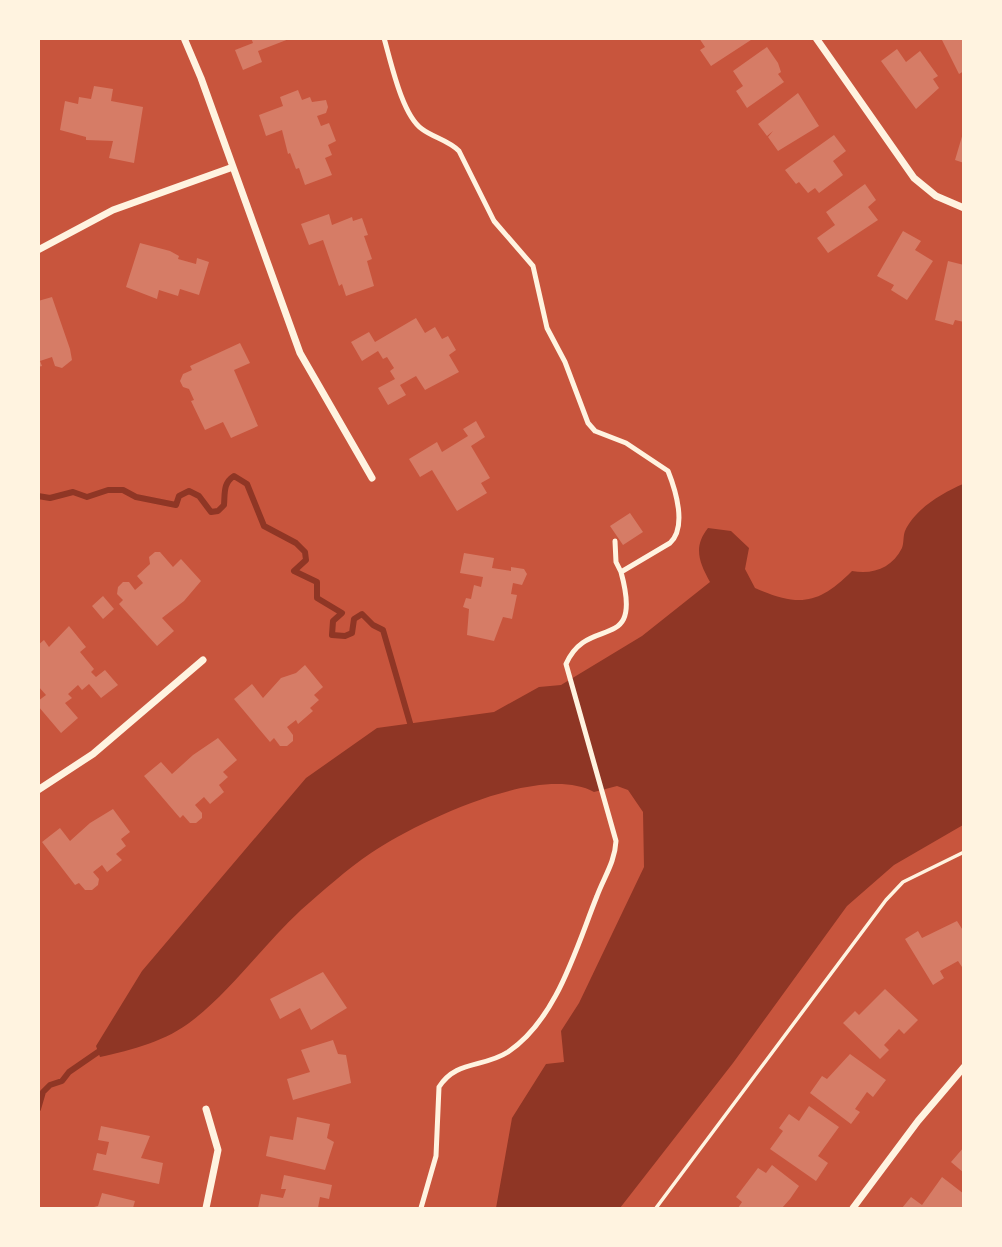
<svg xmlns="http://www.w3.org/2000/svg" width="1002" height="1247" viewBox="0 0 1002 1247" font-family="'Golos Text',sans-serif">
	<style>
		.water { fill: #8f3625 }
		.lines { fill: none; stroke-linecap: round; stroke-linejoin: round }
		.stream { stroke: #8f3625; stroke-width: 6 }
		.building { fill: #d67c66 }
		.path { stroke: #fff3e0; stroke-width: 3.5 }
		.service { stroke: #fff3e0; stroke-width: 5 }
		.minor { stroke: #fff3e0; stroke-width: 7 }
	</style>
	<rect width="100%" height="100%" fill="#c8553d"/>
	<path class="water" d="M963 484V825L894 865 847 906 733 1063 620 1208H496L512 1118 546 1064 564 1062 561 1031 579 1003 644 867 643 812 628 790 617 786 594 792C540 763 419 821 371 853 347 869 323 891 301 910 264 944 233 989 193 1020 167 1041 132 1050 100 1057L96 1046 142 971 306 778 377 728 494 712 539 687 561 685 642 636 710 582C699 562 693 547 708 528L731 531 749 548 745 569 755 588C799 607 818 605 852 571 873 575 892 568 902 548 904 543 903 536 905 531 915 509 942 493 963 484Z"/>
	<g class="lines">
		<path class="stream" d="M38 496 50 498 73 492 87 497 108 490H123L136 497 176 505 179 496 189 491 199 496 211 512 218 511 224 505C225 493 223 483 234 476L247 484 264 526 296 543 305 552 306 560 294 571 317 582V598L342 613 333 621 332 635 345 636 352 633 354 619 362 614 373 625 383 630 410 723
			M38 1109 43 1092 50 1085 62 1081 69 1072 98 1052"/>
	</g>
	<path class="building" d="M251 38H289V39L258 51 262 62 243 70 235 50 253 43Z
		M699 38H754L711 66 700 50 705 47Z
		M941 38H964V71L959 74Z
		M767 47 778 63 781 72 778 74 784 82 747 108 736 91 743 86 733 71Z
		M897 49 906 62 920 51 938 76 933 79 939 88 916 109 881 61Z
		M94 86 113 89 111 101 143 107 134 163 109 158 113 141 86 140V137L60 130 65 101 78 104 79 97 91 99Z
		M298 90 302 100 310 97 312 102 326 100 328 107 326 113 317 116 321 126 329 123 336 141 328 145 332 155 325 158 332 175 305 185 299 168 296 169 290 153 288 154 282 130 266 136 259 115 283 106 280 97Z
		M798 93 819 126 778 151 768 137 773 131 767 136 758 124Z
		M963 133H964V163L955 160Z
		M834 135 846 151 833 161 843 175 819 193 815 188 808 193 799 182 796 184 785 170Z
		M865 184 876 200 868 207 878 220 828 253 817 238 835 225 826 212Z
		M329 214 332 225 352 217 353 221 362 218 368 235 364 236 372 259 367 261 374 286 346 296 342 284 339 286 323 240 309 245 301 224Z
		M903 231 921 241 915 250 933 261 907 300 891 290 894 285 877 276Z
		M140 243 170 251 179 256 178 259 196 264 197 258 209 262 199 295 180 289 178 296 159 290 157 299 126 287Z
		M948 261 964 265V322L955 320 953 325 935 320Z
		M52 297 70 349 72 360 62 368 55 366 52 357 40 361 42 366 38 367V301Z
		M416 318 425 333 435 327 442 339 448 336 456 350 449 355 459 372 425 390 416 376 400 385 406 395 388 405 378 388 395 379 390 371 394 368 387 357 383 359 378 351 362 361 351 342 369 332 375 342Z
		M240 343 250 363 234 370 258 426 231 438 223 422 205 430 191 401 194 400 189 389 183 387 180 381 183 374 192 370 190 366Z
		M476 421 485 437 471 446 490 478 481 483 487 493 457 511 432 470 420 477 409 459 437 442 442 452 468 436 463 429Z
		M630 513 643 532 623 545 610 526Z
		M155 552H160L173 567 181 559 201 581 184 601 162 618 174 631 157 646 119 604 123 600 117 594 118 587 123 582H129L135 590 143 583 137 576 150 564 149 557Z
		M464 553 494 558 492 568 511 571V567L524 569 527 574 522 585 513 583 511 594 517 595 512 619 503 617 494 641 467 635 469 609 463 607 466 598 471 599 474 585 481 587 483 577 460 573Z
		M103 596 114 609 103 619 92 606Z
		M69 626 86 647 80 652 94 669 91 672 96 677 105 670 118 685 101 698 89 684 82 690 78 685 68 694 72 698 65 703 78 718 61 733 38 706V701L46 695 38 686V645L44 640 49 647Z
		M305 665 323 687 314 695 319 700 310 708 313 711 298 724 296 720 287 727 293 735V741L287 746H280L274 738 270 742 234 699 252 684 263 698 281 678 296 673Z
		M218 738 237 760 223 772 228 777 219 785 224 792 210 804 204 797 195 805 202 813V818L196 823H190L183 815 180 818 144 776 161 762 172 774 193 755Z
		M113 809 130 832 121 839 126 846 116 854 122 860 107 872 102 865 93 872 99 879 98 885 92 890H85L79 883 75 885 42 842 60 828 70 841 90 823Z
		M957 921 964 932V970L958 961 940 971 944 978 933 985 905 939 918 931 922 938Z
		M323 972 347 1008 311 1030 300 1008 280 1019 270 999Z
		M885 989 918 1020 904 1034 899 1029 884 1045 889 1050 880 1059 843 1023 855 1011 859 1015Z
		M333 1040 338 1054 346 1055 351 1083 293 1100 287 1079 310 1072 301 1050Z
		M850 1054 886 1080 873 1097 867 1092 855 1109 860 1112 851 1124 810 1093 822 1076 827 1079Z
		M809 1106 839 1127 818 1156 828 1163 816 1181 770 1149 783 1131 779 1128 789 1114 799 1121Z
		M297 1117 330 1124 327 1138 334 1142 325 1170 266 1156 270 1136 293 1140Z
		M101 1126 150 1136 141 1158 163 1163 159 1184 93 1170 97 1153 106 1155 109 1142 98 1140Z
		M964 1147V1173L951 1162Z
		M772 1165 799 1186 790 1199 782 1208H738L742 1202 736 1197 758 1168 766 1173Z
		M284 1175 332 1185 329 1199 320 1197 318 1208H258L261 1194 283 1198 286 1189H281Z
		M942 1177 964 1194V1208H902L911 1197 922 1205Z
		M102 1193 135 1201 133 1208H90L98 1206Z"/>
	<g class="lines">
		<path class="path" d="M656 1208 886 900 903 882 964 852"/>
		<path class="service" d="M384 38C391 62 402 115 422 129 434 138 448 140 459 151L494 221 533 266 547 328 565 362 588 423 595 431 626 443 668 471C676 491 687 527 670 543L621 572C644 656 588 613 566 664L616 841C615 862 604 877 597 896 576 948 557 1019 508 1052 483 1068 456 1060 439 1087L436 1156 421 1208
			M615 541 616 562 621 572"/>
		<path class="minor" d="M184 38 201 78 300 353 372 478
			M816 38 914 178 936 196 964 208
			M38 250 113 210 233 167
			M38 790 93 754 203 660
			M206 1208 218 1150 206 1109
			M853 1208 918 1121 964 1067"/>
	</g>
	<rect width="1002" height="1247" fill="none" stroke="#fff3e0" stroke-width="80"/>
</svg>
